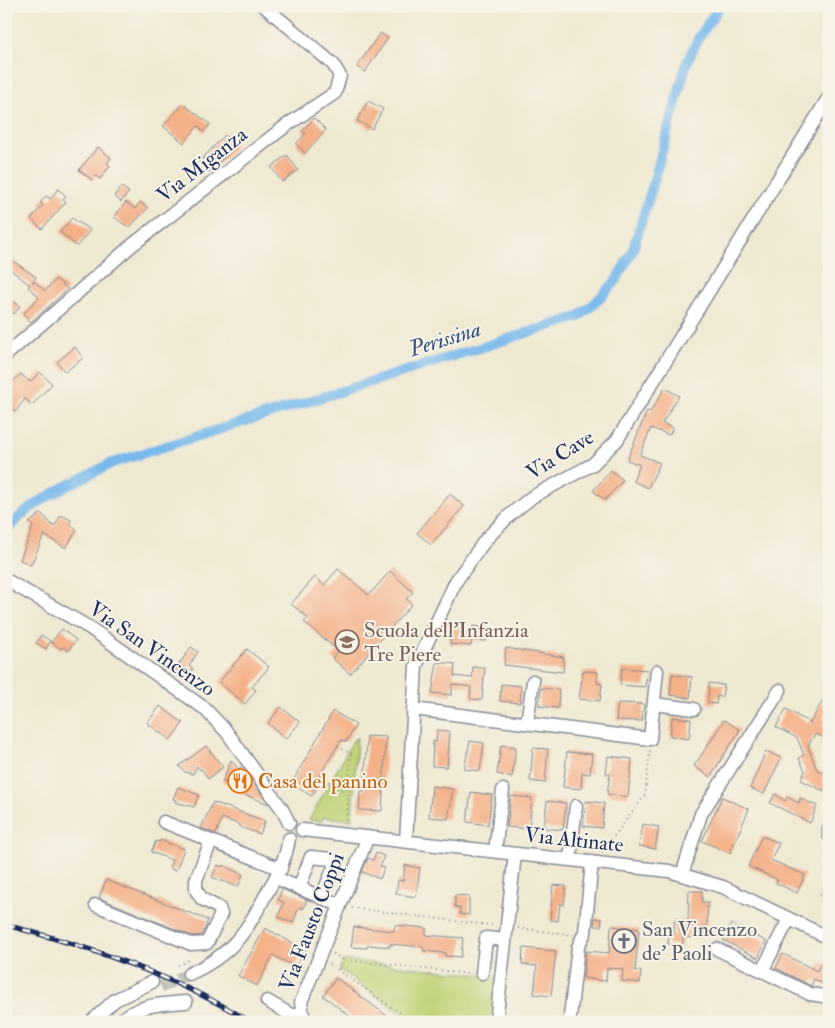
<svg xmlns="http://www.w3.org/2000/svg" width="835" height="1028" viewBox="0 0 835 1028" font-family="'IM FELL Double Pica',serif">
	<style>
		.green { fill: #bfd376; stroke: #6d816a }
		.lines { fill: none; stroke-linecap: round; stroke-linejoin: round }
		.canal { stroke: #78b9ec; stroke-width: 10 }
		.building { fill: #f4b188 }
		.minor-tunnel { stroke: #c5c4ba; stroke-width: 12; stroke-dasharray: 12 6; stroke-linecap: butt }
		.minor-casing { stroke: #858c98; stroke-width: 15 }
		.path { stroke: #858c98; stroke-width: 2; stroke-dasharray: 1 4; stroke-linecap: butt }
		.minor { stroke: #fff; stroke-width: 12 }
		.rail-casing { stroke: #1b2f5e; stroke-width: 5 }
		.rail { stroke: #f7f3e8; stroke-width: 3; stroke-dasharray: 9; stroke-linecap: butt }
		.labels { text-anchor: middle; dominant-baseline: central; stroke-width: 4; stroke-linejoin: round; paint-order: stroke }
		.street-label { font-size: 21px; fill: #1b2f5e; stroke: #f7f3e8 }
		.education-label { font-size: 21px; fill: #785e54; stroke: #f7f3e8; text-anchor: start }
		.food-label { font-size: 21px; fill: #c56008; stroke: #f7f3e8; text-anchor: start }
		.worship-label { font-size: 21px; fill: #5b616d; stroke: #f7f3e8; text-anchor: start }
		.water-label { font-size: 22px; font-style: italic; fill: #325282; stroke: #f7f3e8 }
	</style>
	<rect width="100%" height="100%" fill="#f7f3e8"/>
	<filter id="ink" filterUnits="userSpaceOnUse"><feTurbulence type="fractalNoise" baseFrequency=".02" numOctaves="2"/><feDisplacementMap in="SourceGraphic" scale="10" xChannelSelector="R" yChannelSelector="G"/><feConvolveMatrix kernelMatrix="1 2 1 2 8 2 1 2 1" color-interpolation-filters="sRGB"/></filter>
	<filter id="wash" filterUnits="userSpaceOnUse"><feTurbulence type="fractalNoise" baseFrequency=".0096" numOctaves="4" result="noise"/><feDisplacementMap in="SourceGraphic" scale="20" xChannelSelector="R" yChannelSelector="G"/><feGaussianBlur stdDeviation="1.12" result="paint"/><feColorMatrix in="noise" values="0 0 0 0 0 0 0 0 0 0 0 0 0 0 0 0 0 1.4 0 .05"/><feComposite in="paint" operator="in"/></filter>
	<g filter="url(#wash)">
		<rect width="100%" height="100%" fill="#efe9d1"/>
		<path class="green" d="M357 738 352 820 323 817 322 821 309 820 354 739Z
			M344 960 501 977 497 1022H413L339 969Z"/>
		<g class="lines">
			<path class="canal" d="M6 531C32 499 77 482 112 463L578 317 594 304 615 282 632 252 651 191 687 62 699 37 720 6"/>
		</g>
		<g id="blocks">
			<path class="building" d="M380 33 388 38 365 72 357 67Z
				M368 101 383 109 372 129 357 121Z
				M183 104 210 124 204 132 198 126 184 143 163 126Z
				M314 118 326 130 305 153 296 144 306 133 302 131Z
				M225 135 236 146 209 172 199 162Z
				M98 147 111 158 107 163 110 166 100 179 96 176 92 180 79 170Z
				M287 155 298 170 282 182 271 167Z
				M121 187 129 192 121 202 114 196Z
				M58 189 66 196 63 200 66 202 42 229 31 219 43 205 40 203 46 196 50 199Z
				M126 202 135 209 140 202 148 208 129 228 114 217Z
				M72 218 90 230 77 246 60 232Z
				M6 256 36 277 32 283 34 281 45 291 56 279 68 289 31 322 23 314 39 297 28 287 30 285 6 266Z
				M6 296 20 306 14 314 6 308Z
				M75 347 83 358 65 372 57 362Z
				M40 372 52 384 32 405 25 399 15 412 6 404V376L12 382 21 374 30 382Z
				M665 388 679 396 662 423 673 428 669 435 651 428 640 455 660 463 648 488 633 481 640 465 627 460 647 411 650 412Z
				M611 470 623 480 605 500 593 491Z
				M450 494 464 506 431 545 417 533Z
				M41 513 54 527 61 515 71 520 69 524 77 529 66 548 44 535 31 565 20 560 33 526 29 523Z
				M338 569 369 595 390 571 413 592 406 599 412 604 350 674 332 658 338 651 304 622 308 618 291 604 315 577 324 585Z
				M473 626 487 628 486 641 472 640 471 646 450 644 451 628 473 630Z
				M62 629 76 640 68 651 63 647 61 649 51 642Z
				M41 635 50 641 46 649 36 643Z
				M191 647 198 652 189 666 193 669 187 677 175 670Z
				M506 648 564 657 563 672 504 665Z
				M247 649 269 667 252 687 256 690 245 704 219 682Z
				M437 662 455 664 454 676 472 678 473 667 485 668 482 700 470 699 471 687 452 684V695L432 693Z
				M622 668 648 670 645 687 620 685Z
				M583 671 598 672 597 683 602 684 600 701 579 699Z
				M672 674 692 677 690 698 670 695Z
				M709 683 724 685 722 697 717 696 716 704 708 703Z
				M501 684 521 686 520 703 500 701Z
				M541 688 559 690 558 708 539 706Z
				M829 690V708L823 719 829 721V740L815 734 808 746 817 770 829 775 824 791 801 780 805 771 799 758 804 755 797 738 776 727 786 709 810 723Z
				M618 703 644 704 642 721 616 720Z
				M160 706 183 723 170 740 147 723Z
				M281 707 300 722 286 739 268 723Z
				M333 711 356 725 346 742 341 740 317 780 320 782 312 796 291 784Z
				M672 717 691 719 689 739 670 736Z
				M724 720 740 730 710 777 694 766Z
				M437 730 449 731 450 734 447 767 432 766 433 741 436 742Z
				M367 736 386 737 382 811 359 810 360 791H364Z
				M470 741 484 743 480 771 464 769Z
				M501 745 516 747 512 777 497 774Z
				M206 746 223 767 208 779 202 769 200 770 197 766 193 774 185 772 179 766Z
				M533 748 548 749 545 783 530 781Z
				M766 751 781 758 764 794 750 788Z
				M567 752 592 754 590 774 582 773 581 789 563 787Z
				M608 756 632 759 628 797 607 794 610 774H606Z
				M231 760 238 769 241 767 269 804 237 792 230 784 222 782Z
				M432 786 453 789 448 819 429 817Z
				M178 787 199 795 194 807 175 802 176 800 173 799Z
				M471 792 492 795 488 825 467 822Z
				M775 794 785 801 787 797 799 803 800 798 817 806 810 823 770 803Z
				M511 796 532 798 529 829 507 827Z
				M722 797 749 809 730 853 702 841Z
				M547 801 566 803 563 830 544 828Z
				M586 801 604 803 602 828 583 826Z
				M213 802 265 821 260 834 239 827 240 825 222 818 216 834 201 828Z
				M643 824 659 827 655 849 639 846Z
				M762 836 779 843 771 860 805 875 797 893 776 883 778 880 748 866Z
				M160 840 184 849 176 871 169 868 172 860 151 852 156 841 160 842Z
				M376 853 384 856 380 866 384 868 380 879 362 872 368 858 373 860Z
				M218 865 222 867 223 865 243 875 238 887 212 877Z
				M405 865 420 868 416 897 396 894 398 880 403 881Z
				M829 876V900L820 896Z
				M106 880 208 920 202 935 192 936 99 898Z
				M553 885 566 886 564 905 560 904 558 921 550 920Z
				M282 889 307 900 303 909 299 907 293 923 278 917 284 902 278 900Z
				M689 891H702V902H708L707 927H701L700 938 683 937 682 946 668 944 669 935 674 936V921H688Z
				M455 895 469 896V915L460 914V908L455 907Z
				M595 918 602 919 601 926H594Z
				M731 924 766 941 758 958 723 940Z
				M395 925 426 928V935L463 938 461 957 445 956V953L424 951 423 947 390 944V947L368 945 367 948 351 947 354 927 394 931Z
				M611 926 639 929 635 971H641L640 983 622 981 623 969 607 968 606 981 583 978 586 951 609 953Z
				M265 928 306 950 295 967 273 955 257 986 238 976Z
				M523 948 556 951 551 996 534 994 537 966 522 964Z
				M783 954 817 971 821 962 829 965V987L814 979 811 986 776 968Z
				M336 978 346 985 395 1022H357L333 1003 323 996Z"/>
		</g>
	</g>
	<g filter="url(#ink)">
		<use href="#blocks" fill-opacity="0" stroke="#858c98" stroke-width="1"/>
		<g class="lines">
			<path class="minor-tunnel" d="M161 987 189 974"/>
			<g class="minor-casing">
				<path id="minor" d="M6 355 131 246 287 125 335 93 340 76 333 64 264 6
					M6 580 90 628 204 708 226 731 282 809 289 823
					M654 704 694 709
					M413 709 650 739 657 671
					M527 723 533 681
					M164 822 281 869
					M829 828V835
					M302 830 669 871 723 887 829 938
					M406 841 416 666 456 581 486 539 511 514 532 497 593 464 617 440 829 97
					M495 851 503 790
					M570 859 576 806
					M682 875 701 814 780 690
					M276 878 339 905
					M299 888 311 857 331 859 335 865 321 898
					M96 905 191 944 207 943 221 914 219 908 202 899 196 890V880L211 841
					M717 949 810 994 829 997
					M762 971 789 919
					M482 973 486 938 505 940
					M189 974C234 954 247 930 269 889 279 872 286 858 289 839
					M267 1001 293 1016 301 1013
					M570 1017 578 947 585 932 592 862
					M91 1022 115 1000 152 982
					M119 1022C138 1004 162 1004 186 1002
					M304 1022 301 1002 368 837
					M496 1022 515 854"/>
			</g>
			<path class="path" d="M338 746 351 754 346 823
				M319 777 348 793
				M602 852 645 795 650 749
				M352 908 496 926
				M518 928 573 935
				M333 954 344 960 471 974
				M329 964 413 1022
				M178 965 190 960
				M339 969 344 960"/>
			<use href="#minor" class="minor"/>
			<g class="rail-casing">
				<path id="rail" d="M6 925C91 947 175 976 251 1022"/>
			</g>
			<use href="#rail" class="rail"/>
		</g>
	</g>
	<defs>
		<g id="school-ring" transform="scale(1.25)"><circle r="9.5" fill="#f7f3e8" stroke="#8d6e63" stroke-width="1.5"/><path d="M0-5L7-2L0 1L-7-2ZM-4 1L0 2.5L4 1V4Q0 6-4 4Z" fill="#8d6e63"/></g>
		<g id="restaurant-ring" transform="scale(1.25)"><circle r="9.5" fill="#f7f3e8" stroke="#e8710a" stroke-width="1.5"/><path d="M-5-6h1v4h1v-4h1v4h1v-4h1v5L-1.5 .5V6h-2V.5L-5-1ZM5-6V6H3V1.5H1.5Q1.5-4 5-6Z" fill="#e8710a"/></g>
		<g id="church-ring" transform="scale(1.25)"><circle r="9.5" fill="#f7f3e8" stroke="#6b7280" stroke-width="1.5"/><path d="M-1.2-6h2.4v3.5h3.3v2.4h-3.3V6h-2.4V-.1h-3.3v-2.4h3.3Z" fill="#6b7280"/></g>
	</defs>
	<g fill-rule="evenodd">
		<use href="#school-ring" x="347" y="642"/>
		<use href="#restaurant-ring" x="240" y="781"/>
		<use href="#church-ring" x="624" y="941"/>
	</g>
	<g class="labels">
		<g class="street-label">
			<text transform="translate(202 165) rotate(-38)">Via Miganza</text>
			<text transform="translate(560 455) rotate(-32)">Via Cave</text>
			<text transform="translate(152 649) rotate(35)">Via San Vincenzo</text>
			<text transform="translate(574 840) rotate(6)">Via Altinate</text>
			<text transform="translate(312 922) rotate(-69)">Via Fausto Coppi</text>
		</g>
		<g class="education-label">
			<text x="364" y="630">Scuola dell'Infanzia<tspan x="364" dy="24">Tre Piere</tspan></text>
		</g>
		<g class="food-label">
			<text x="258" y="781">Casa del panino</text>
		</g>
		<g class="worship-label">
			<text x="642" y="929">San Vincenzo<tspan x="642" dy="24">de' Paoli</tspan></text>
		</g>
		<g class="water-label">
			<text transform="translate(445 339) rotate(-17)">Perissina</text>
		</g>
	</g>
	<rect width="835" height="1028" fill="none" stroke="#f7f3e8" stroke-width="25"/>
</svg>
